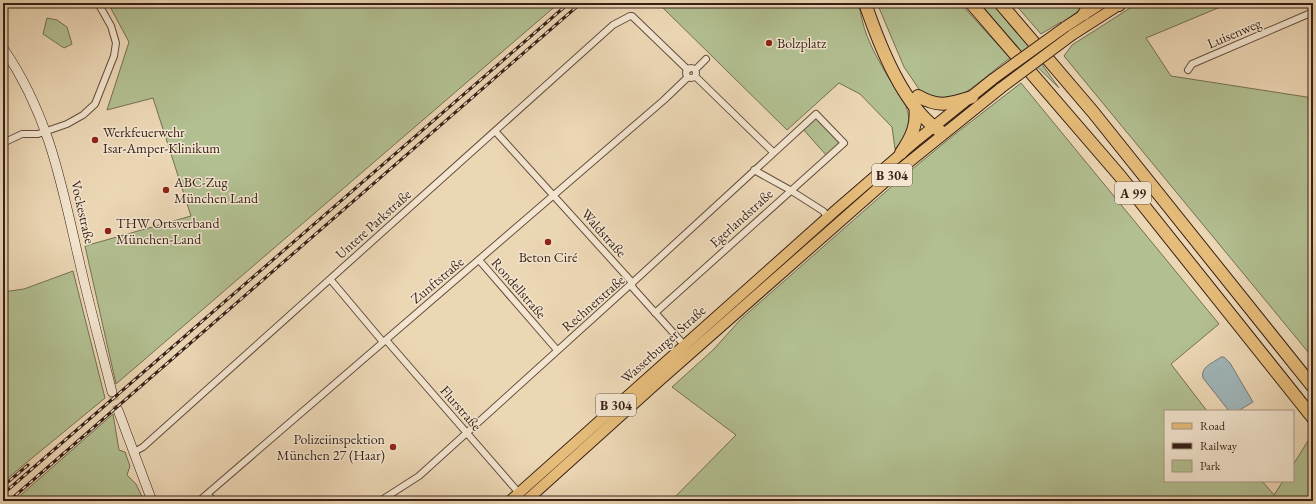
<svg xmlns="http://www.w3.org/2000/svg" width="1316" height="504" viewBox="0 0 1316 504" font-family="'EB Garamond',serif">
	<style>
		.green { fill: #b2bf91; stroke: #746f54 }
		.water { fill: #9fb6ba; stroke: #757a78 }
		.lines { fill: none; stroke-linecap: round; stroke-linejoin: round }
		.secondary-tunnel { stroke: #c8b295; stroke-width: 9; stroke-dasharray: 9 4.5; stroke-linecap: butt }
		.street-casing { stroke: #644d3e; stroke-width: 8 }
		.secondary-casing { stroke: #361f16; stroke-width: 10 }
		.primary-casing { stroke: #361f16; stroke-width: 12 }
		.highway-casing { stroke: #361f16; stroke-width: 14 }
		.street { stroke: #f3e5cf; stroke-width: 6 }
		.secondary { stroke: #f3e5cf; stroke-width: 9 }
		.primary { stroke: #e6bc7a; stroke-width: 10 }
		.highway { stroke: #e6bc7a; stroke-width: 12 }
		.rail-casing { stroke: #361f16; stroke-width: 3 }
		.rail { stroke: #f3e5cf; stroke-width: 1.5; stroke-dasharray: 4.5; stroke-linecap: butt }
		.primary-bridge-casing { stroke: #361f16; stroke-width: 12; stroke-linecap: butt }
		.primary-bridge { stroke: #e6bc7a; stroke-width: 10 }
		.poi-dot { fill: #8f2418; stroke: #f3e5cf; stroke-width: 1.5 }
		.labels { text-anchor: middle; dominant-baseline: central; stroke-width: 3; stroke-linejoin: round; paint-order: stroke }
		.shield { fill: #f3e5cf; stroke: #6f5a4e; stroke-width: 1 }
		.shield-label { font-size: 13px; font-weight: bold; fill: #361f16 }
		.street-label { font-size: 14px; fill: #361f16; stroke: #f3e5cf }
		.poi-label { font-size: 14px; fill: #361f16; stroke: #f3e5cf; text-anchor: start }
	</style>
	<rect width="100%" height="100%" fill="#ecd7b5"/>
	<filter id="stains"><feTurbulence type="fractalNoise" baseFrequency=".005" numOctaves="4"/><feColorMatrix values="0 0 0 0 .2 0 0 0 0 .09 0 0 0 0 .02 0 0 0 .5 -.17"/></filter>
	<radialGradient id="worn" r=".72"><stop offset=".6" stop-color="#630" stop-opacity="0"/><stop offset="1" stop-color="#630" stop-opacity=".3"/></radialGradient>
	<path class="green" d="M108 3H559L116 384 85 246 191 216 153 98 107 110 129 42Z
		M658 3H858C861 14 863 26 867 36 872 49 880 63 887 75 903 100 923 121 895 149L892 127 860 94 839 83 787 130Z
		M877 3H960L1010 58C994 69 964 98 947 101 940 102 930 97 923 95L904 67Z
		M979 3H992L1025 41 1059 88 1017 47Z
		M1014 3H1086L1081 9 1062 23 1061 22 1041 34Z
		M1138 3H1230L1146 38 1171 76 1313 98V358L1064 56 1072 45Z
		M47 18 57 20 67 27 72 44 64 48 43 34Z
		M1001 78 1002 79 951 122 949 119Z
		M1021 83 1219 324 1171 364 1207 411H1165V481H1262L1274 495 1283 481H1293V465L1311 436 1313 438V501H671L736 435 672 387 713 350 741 319 899 180 955 134Z
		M814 116 841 143 827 156 802 128Z
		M73 271 105 398 3 482V292L24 289Z
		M113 414 119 450 125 452 130 466 127 475 136 484 144 501H14Z"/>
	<path class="water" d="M1221 357H1224L1230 363 1253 402 1238 411H1229L1203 378C1200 367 1213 363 1221 357Z"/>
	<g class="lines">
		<path class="secondary-tunnel" d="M112 392 118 410"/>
		<g class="street-casing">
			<path id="street" d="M686 73a5 5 0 1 1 10 0a5 5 0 1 1-10 0Z
				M695 70 706 59
				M1188 70 1192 64 1313 12
				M695 76 773 152
				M495 131 630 280 633 288 686 347
				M3 143 22 134H38L67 124 83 115 95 104 114 56 116 43 111 26 98 3
				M754 170 790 190 823 211 828 217
				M479 260 557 350
				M330 279 383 342
				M386 340 519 493
				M134 452 143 447 613 25 630 16H632L688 70
				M207 494 214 501
				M199 501 664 100 688 77
				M380 501 419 476 631 284 816 114 844 143 655 313"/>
		</g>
		<g class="secondary-casing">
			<path id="secondary" d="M3 48C49 115 61 182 79 260 89 304 101 348 112 392
				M118 410 152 501"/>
		</g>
		<g class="primary-casing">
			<path id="primary" d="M1065 27 1102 3
				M1072 35 1122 3
				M510 501 836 210 917 140 993 79
				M526 501 658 382 893 175 1001 88"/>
		</g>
		<g class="highway-casing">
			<path id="highway" d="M865 3C879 44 904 110 943 133
				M971 3 1120 176 1313 418
				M1000 3 1093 112 1313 387
				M1115 3 1119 5
				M1084 14 1091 3
				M918 96C939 108 949 104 972 97
				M901 153C911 138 918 125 915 106"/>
		</g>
		<use href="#street" class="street"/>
		<use href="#secondary" class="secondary"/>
		<use href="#primary" class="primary"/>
		<use href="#highway" class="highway"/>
		<g class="rail-casing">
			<path id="rail" d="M3 486 28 465
				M3 494 569 3
				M9 501 581 3"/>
		</g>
		<use href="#rail" class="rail"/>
		<g class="primary-bridge-casing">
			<path id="primary-bridge" d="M993 79 1065 27
				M1001 88 1072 35"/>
		</g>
		<use href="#primary-bridge" class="primary-bridge"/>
	</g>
	<g class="poi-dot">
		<circle cx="769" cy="43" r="4"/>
		<circle cx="95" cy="140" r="4"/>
		<circle cx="166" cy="190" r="4"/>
		<circle cx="108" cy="231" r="4"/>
		<circle cx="548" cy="242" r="4"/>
		<circle cx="393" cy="447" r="4"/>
	</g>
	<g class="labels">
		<g class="shield">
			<rect x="872" y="164" width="40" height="22" rx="3"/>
			<rect x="1115" y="182" width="36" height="22" rx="3"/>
			<rect x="596" y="394" width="40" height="22" rx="3"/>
		</g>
		<g class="shield-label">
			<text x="892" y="175">B 304</text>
			<text x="1133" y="193">A 99</text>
			<text x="616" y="405">B 304</text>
		</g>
		<g class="street-label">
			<text transform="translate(1234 33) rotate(-23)">Luisenweg</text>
			<text transform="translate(83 212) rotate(77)">Vockestraße</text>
			<text transform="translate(741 218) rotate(-42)">Egerlandstraße</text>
			<text transform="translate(373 224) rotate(-42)">Untere Parkstraße</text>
			<text transform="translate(604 233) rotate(48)">Waldstraße</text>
			<text transform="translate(437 280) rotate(-40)">Zunftstraße</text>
			<text transform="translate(519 288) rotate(49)">Rondellstraße</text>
			<text transform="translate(593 303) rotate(-41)">Rechnerstraße</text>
			<text transform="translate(663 344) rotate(-42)">Wasserburger Straße</text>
			<text transform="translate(461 408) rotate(49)">Flurstraße</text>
		</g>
		<g class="poi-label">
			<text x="777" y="43">Bolzplatz</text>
			<text x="103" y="132">Werkfeuerwehr<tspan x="103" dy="16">Isar-Amper-Klinikum</tspan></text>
			<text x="174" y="182">ABC-Zug<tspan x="174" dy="16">München Land</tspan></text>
			<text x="116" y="223">THW Ortsverband<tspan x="116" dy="16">München-Land</tspan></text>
			<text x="548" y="257" text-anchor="middle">Beton Ciré</text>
			<text x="385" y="439" text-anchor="end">Polizeiinspektion<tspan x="385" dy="16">München 27 (Haar)</tspan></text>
		</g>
	</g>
	<rect width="1316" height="504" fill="none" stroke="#ecd7b5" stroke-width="16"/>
	<rect x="4" y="4" width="1308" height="496" fill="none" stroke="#361f16" stroke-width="2"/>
	<rect x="8" y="8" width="1300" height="488" fill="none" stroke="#361f16"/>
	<rect x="1164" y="410" width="130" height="72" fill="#f3e5cf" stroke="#a79685"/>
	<rect x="1172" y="423" width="20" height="6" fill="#e6bc7a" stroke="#a79685"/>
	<text x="1200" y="430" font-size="12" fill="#361f16">Road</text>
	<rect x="1172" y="443" width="20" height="6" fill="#361f16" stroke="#a79685"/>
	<text x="1200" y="450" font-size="12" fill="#361f16">Railway</text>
	<rect x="1172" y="460" width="20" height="12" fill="#b2bf91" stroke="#a79685"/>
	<text x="1200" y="470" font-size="12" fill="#361f16">Park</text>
	<rect width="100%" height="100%" filter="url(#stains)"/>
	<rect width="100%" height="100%" fill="url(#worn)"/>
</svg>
